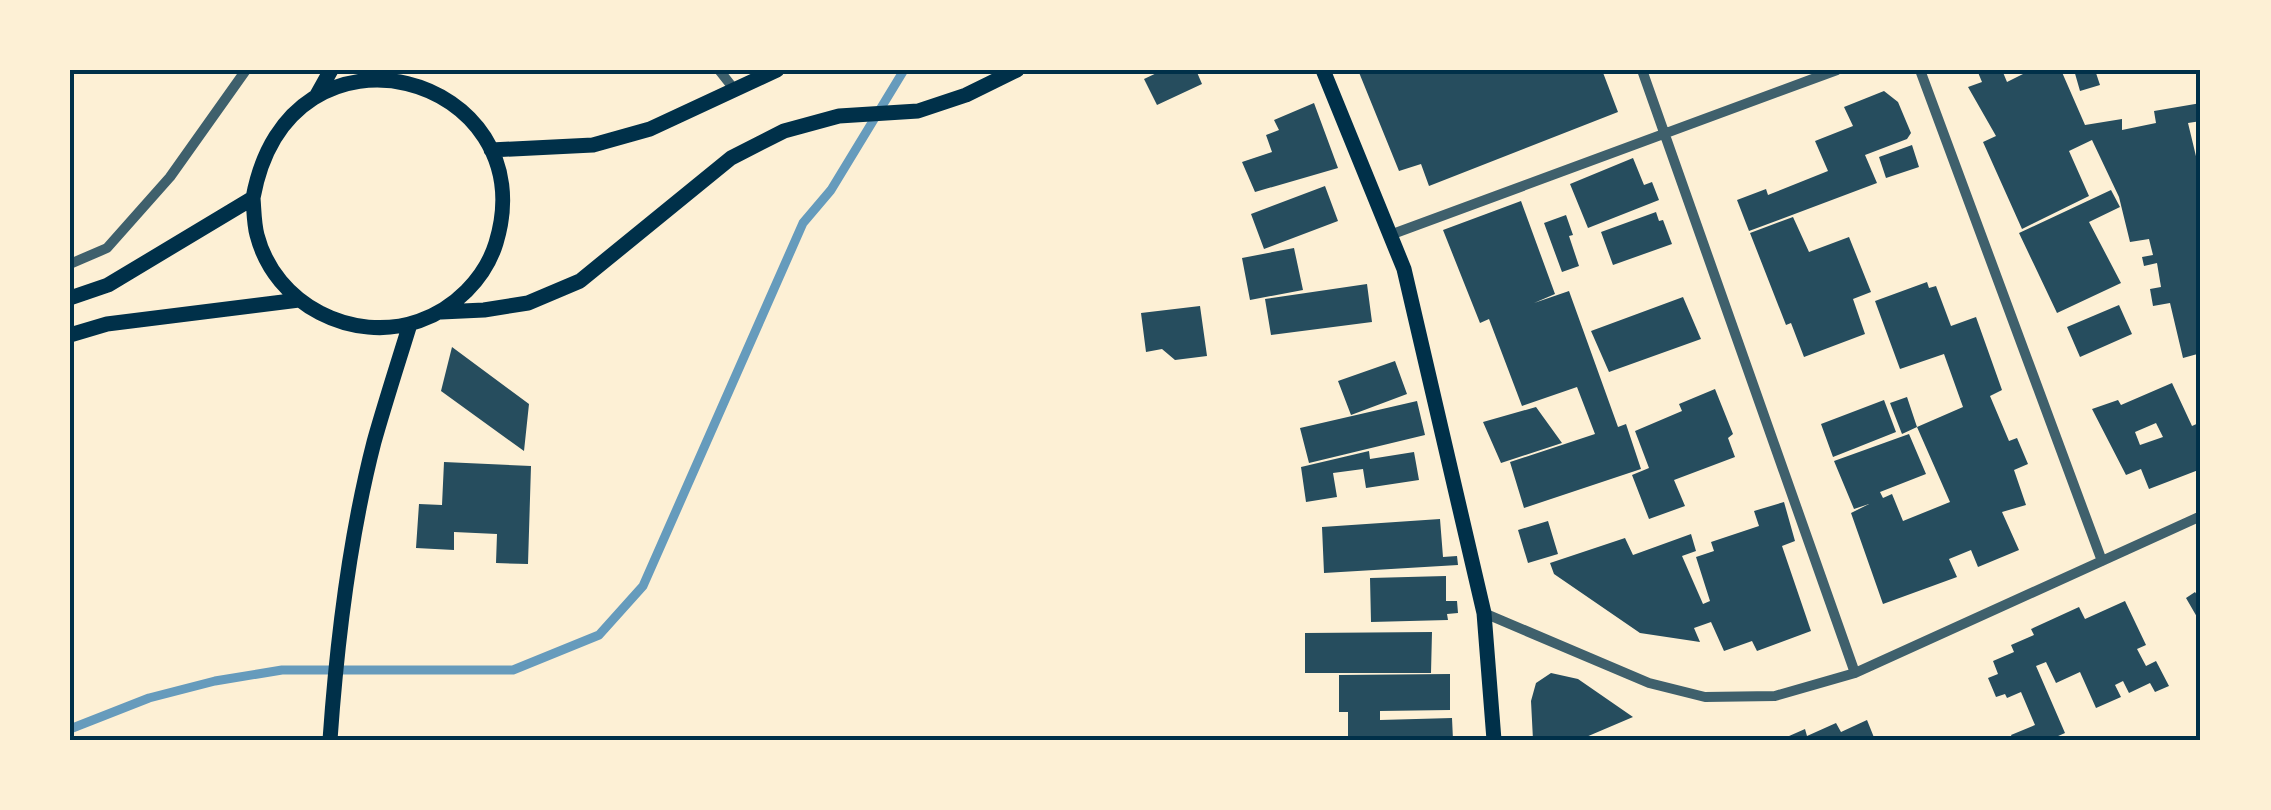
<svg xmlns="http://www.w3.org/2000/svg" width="2271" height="810" viewBox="0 0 2271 810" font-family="'Fira Sans',sans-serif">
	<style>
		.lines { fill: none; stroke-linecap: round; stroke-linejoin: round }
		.stream { stroke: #669bbc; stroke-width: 9 }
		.building { fill: #264d5e; fill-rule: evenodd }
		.minor { stroke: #3f606c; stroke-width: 10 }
		.secondary { stroke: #003049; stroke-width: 15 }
		.neatline { fill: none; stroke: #003049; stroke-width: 4 }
	</style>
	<rect width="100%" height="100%" fill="#fdf0d5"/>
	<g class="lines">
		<path class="stream" d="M70 729 149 698 215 681 282 670H513L599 635 643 586 803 223 831 190 904 70"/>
	</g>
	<path class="building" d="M1163 70H1196L1202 84 1157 105 1144 79Z
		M1358 70H1602L1618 112 1429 186 1421 164 1399 171Z
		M1977 70H2002L2007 82 2031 70H2061L2085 125 2122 119V130L2156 123 2154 111 2201 103V121L2188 123 2201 177V353L2183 358 2170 303 2153 306 2150 289 2161 287 2157 263 2144 266 2142 257 2153 255 2149 239 2130 242 2119 197 2092 140 2069 151 2089 196 2022 229 1983 142 1996 136 1968 87 1982 82Z
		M2074 70H2095L2100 85 2080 91Z
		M1884 91 1898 102 1911 133 1907 139 1865 155 1877 183 1749 231 1737 200 1766 189 1768 195 1828 171 1815 141 1853 126 1844 107Z
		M1314 103 1338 168 1255 192 1242 162 1272 152 1266 135 1279 130 1274 120Z
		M1912 145 1919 167 1886 178 1879 157Z
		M1633 158 1644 185 1652 182 1659 200 1588 228 1570 184Z
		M1325 186 1338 221 1264 249 1251 214Z
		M2111 190 2120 207 2089 222 2121 283 2057 313 2019 233Z
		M1521 201 1555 294 1534 303 1569 291 1618 427 1626 424 1641 469 1524 508 1510 462 1595 434 1577 387 1522 406 1489 319 1480 323 1443 230Z
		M1656 212 1659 221 1663 220 1672 244 1613 265 1601 232Z
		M1566 215 1573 235 1569 236 1579 266 1562 272 1544 223Z
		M1793 217 1809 252 1849 237 1871 292 1853 299 1865 334 1804 357 1791 323 1786 325 1750 233Z
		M1294 248 1303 290 1250 300 1242 258Z
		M1927 282 1929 288 1936 286 1951 326 1976 317 2002 390 1990 396 2009 441 2017 438 2028 464 2014 470 2026 505 2002 512 2019 550 1978 567 1971 550 1949 559 1957 577 1883 604 1851 513 1869 504 1854 509 1834 461 1909 434 1926 474 1880 492 1883 498 1892 494 1903 521 1950 502 1917 427 1963 407 1944 354 1900 369 1875 301Z
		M1367 284 1372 322 1271 335 1265 299Z
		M1683 297 1701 339 1609 372 1591 331Z
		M2119 305 2132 334 2080 357 2067 327Z
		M1200 306 1207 356 1175 360 1162 349 1146 352 1141 313Z
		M452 347 529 404 524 451 441 391Z
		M1395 361 1407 394 1351 415 1338 381Z
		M2172 383 2192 426 2201 422V469L2149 489 2141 469 2126 475 2092 409 2118 400 2121 405ZM2156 423 2163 437 2140 445 2135 432Z
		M1715 389 1733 434 1728 438 1735 457 1674 480 1685 506 1649 519 1632 475 1649 468 1635 431 1682 411 1679 404Z
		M1907 397 1917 427 1902 434 1890 403Z
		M1884 400 1896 432 1833 457 1821 424Z
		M1417 401 1425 435 1309 463 1300 428Z
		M1536 407 1562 443 1501 463 1483 422Z
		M1369 451 1370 459 1414 452 1419 480 1366 488 1363 469 1333 473 1337 497 1306 502 1301 467Z
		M444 462 531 466 528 564 496 563 497 534 454 532V550L416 548 419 504 442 505Z
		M1784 502 1795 541 1782 546 1811 631 1757 651 1752 641 1724 651 1711 622 1694 628 1700 642 1640 633 1554 574 1550 563 1625 538 1633 555 1691 534 1696 551 1682 556 1703 604 1710 601 1696 557 1714 551 1711 542 1759 526 1754 511Z
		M1440 519 1443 557 1457 556 1458 565 1324 573 1322 527Z
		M1548 521 1558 554 1528 563 1518 530Z
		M1446 576V601H1457L1458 613 1447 614 1448 620 1371 622 1370 578Z
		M2195 592 2201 601V615L2197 617 2186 598Z
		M2125 601 2146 645 2137 649 2146 666 2156 661 2169 686 2155 692 2150 683 2129 693 2123 681 2115 685 2121 697 2096 708 2080 672 2056 683 2046 662 2036 666 2065 733 2049 740H2013L2011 735 2035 725 2021 692 2007 698 2005 694 1996 697 1988 678 1998 674 1993 661 2014 652 2011 645 2034 635 2031 629 2079 607 2085 619Z
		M1432 632 1431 673H1305V633Z
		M1551 673 1578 679 1633 717 1579 740H1533L1531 701 1536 683Z
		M1450 674V710L1380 711V720L1452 718 1453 740H1348V712H1339V675Z
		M1867 720 1875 740H1780L1805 729 1807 736 1836 723 1841 732Z"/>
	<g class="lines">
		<path class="minor" d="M719 70 734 89
			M1642 70 1855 673
			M1920 70 2102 561
			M1390 235 1837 70
			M70 264 107 248 170 177 246 70
			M1484 613 1649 683 1705 697 1775 696 1855 673 2201 516"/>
		<path class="secondary" d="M1323 70 1404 269 1484 613 1494 740
			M317 95 331 70
			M491 150 593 145 650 129 777 70
			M70 298 108 285 253 198C289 1 547 75 496 243 485 279 454 309 419 321 353 344 275 305 257 235 254 224 254 210 253 198
			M441 312 484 310 528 303 580 281 731 158 784 131 839 116 918 111 966 95 1017 70
			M70 335 107 324 299 300
			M330 740C337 640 349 539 374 442 385 403 398 363 410 324"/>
	</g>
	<rect width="2271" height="810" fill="none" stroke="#fdf0d5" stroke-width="145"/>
	<rect x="72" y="72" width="2126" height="666" class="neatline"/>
</svg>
